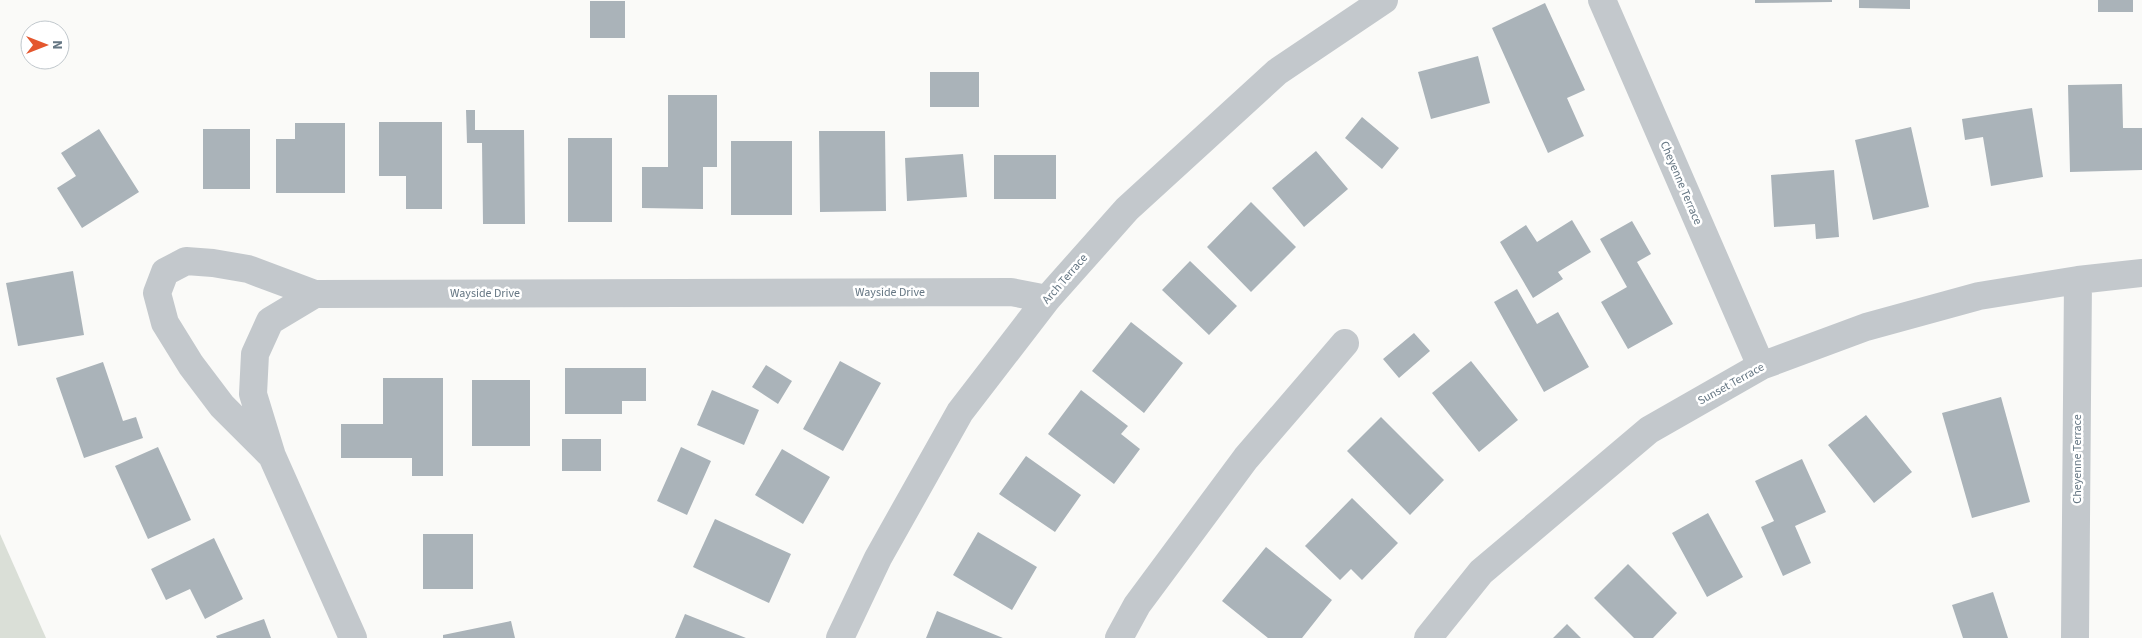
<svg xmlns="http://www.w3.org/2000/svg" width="2142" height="638" viewBox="0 0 2142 638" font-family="'Source Sans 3',sans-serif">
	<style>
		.green { fill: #dadfd7 }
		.building { fill: #aab3b9 }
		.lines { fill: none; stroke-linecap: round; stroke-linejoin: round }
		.minor { stroke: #c3c8cc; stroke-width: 28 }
		.labels { text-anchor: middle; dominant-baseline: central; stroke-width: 5; stroke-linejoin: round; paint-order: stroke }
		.street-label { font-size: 12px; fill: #657683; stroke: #fff }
	</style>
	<rect width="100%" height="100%" fill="#fafaf8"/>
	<path class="green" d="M0 534 46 638H0Z"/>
	<path class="building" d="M1755 0H1832V2L1755 3Z
		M1859 0H1910V9L1859 8Z
		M2098 0H2133V12H2098Z
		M590 1H625V38H590Z
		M1545 3 1585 90 1567 98 1584 136 1548 153 1492 28Z
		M1478 56 1490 103 1431 119 1418 72Z
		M930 72H979V107H930Z
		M2122 84 2123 128H2142V170L2070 172 2068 85Z
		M668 95H717V167H703V209L642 208V167H668Z
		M2032 108 2043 177 1991 186 1983 137 1965 140 1962 119Z
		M466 110H475V130H524L525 224H483L482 143H467Z
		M1362 117 1399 148 1382 169 1345 138Z
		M379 122H442V209H406V176H379Z
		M295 123H345V193H276V139H295Z
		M1911 127 1929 207 1873 220 1855 140Z
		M99 129 139 192 82 228 57 188 76 176 61 153Z
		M203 129H250V189H203Z
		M819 131H885L886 211 820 212Z
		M568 138H612V222H568Z
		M731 141H792V215H731Z
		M1316 151 1348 189 1304 227 1272 188Z
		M963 154 967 197 907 201 905 158Z
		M994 155H1056V199H994Z
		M1834 170 1839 237 1816 239 1815 224 1774 227 1771 175Z
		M1251 202 1296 247 1251 292 1207 247Z
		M1572 220 1591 252 1558 272 1563 279 1533 298 1500 242 1526 225 1537 242Z
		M1632 221 1651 254 1637 262 1673 324 1628 349 1601 302 1627 287 1600 239Z
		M1190 261 1237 306 1209 335 1162 290Z
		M73 271 84 335 18 346 6 283Z
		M1517 289 1537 324 1558 312 1589 367 1544 392 1494 302Z
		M1131 322 1183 363 1144 413 1092 371Z
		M1414 333 1430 351 1399 378 1383 359Z
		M840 361 881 383 843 451 803 429Z
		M1471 361 1518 420 1479 452 1432 393Z
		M103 362 123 421 136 417 143 438 84 458 56 378Z
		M766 365 792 381 778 404 752 387Z
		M565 368H646V401H622V414H565Z
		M383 378H443V476H412V458H341V424H383Z
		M472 380H530V446H472Z
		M712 390 759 410 744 445 697 425Z
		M1081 390 1128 426 1121 434 1140 449 1114 484 1048 434Z
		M2001 397 2030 502 1972 518 1942 413Z
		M1866 415 1912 472 1874 503 1828 445Z
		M1381 417 1444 480 1410 515 1347 451Z
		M562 439H601V471H562Z
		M158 447 191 520 148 539 115 466Z
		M681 447 711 461 687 515 657 501Z
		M782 449 830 477 803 524 755 495Z
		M1026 456 1081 495 1055 532 999 494Z
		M1802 459 1826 512 1795 526 1811 563 1783 576 1761 527 1774 521 1755 481Z
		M1352 498 1398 543 1362 580 1351 569 1340 580 1305 546Z
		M1708 513 1743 577 1707 597 1672 533Z
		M715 519 791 554 769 603 693 567Z
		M978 532 1037 567 1012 610 953 575Z
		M423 534H473V589H423Z
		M214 538 243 599 205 619 190 589 166 600 151 569Z
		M1266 547 1332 600 1302 638H1268L1222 601Z
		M1628 564 1677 613 1653 638H1634L1594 598Z
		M1993 592 2008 638H1963L1952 605Z
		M937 611 1003 638H926Z
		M685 614 746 638H675Z
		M264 619 271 638H217L216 636Z
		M511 621 515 638H443V635Z
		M1567 624 1581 638H1553Z"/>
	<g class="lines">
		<path class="minor" d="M1602 0 1761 366
			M269 453 222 406 191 365 165 323 157 293 165 272 186 261 213 263 248 269 315 294
			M353 638 272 456 253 394 255 354 270 321 315 294 1011 292 1047 299
			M840 638 878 558 960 412 1047 299 1127 209 1277 72 1384 0
			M1119 638 1137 605 1246 458 1345 343
			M1428 638 1481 572 1649 430 1761 366 1866 327 1979 296 2078 280 2142 273
			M2075 638 2078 280"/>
	</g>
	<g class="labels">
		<g class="street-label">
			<text transform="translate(1681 183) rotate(67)">Cheyenne Terrace</text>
			<text transform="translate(1065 279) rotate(-49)">Arch Terrace</text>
			<text x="890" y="292">Wayside Drive</text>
			<text x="485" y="293">Wayside Drive</text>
			<text transform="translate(1731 384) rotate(-29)">Sunset Terrace</text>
			<text transform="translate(2077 459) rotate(-90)">Cheyenne Terrace</text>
		</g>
	</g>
	<g transform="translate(45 45) rotate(90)"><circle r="24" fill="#ffffff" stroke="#c1c8cd"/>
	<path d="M0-4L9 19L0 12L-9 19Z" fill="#e4572e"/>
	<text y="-8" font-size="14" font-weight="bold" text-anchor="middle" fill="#657683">N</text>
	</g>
</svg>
